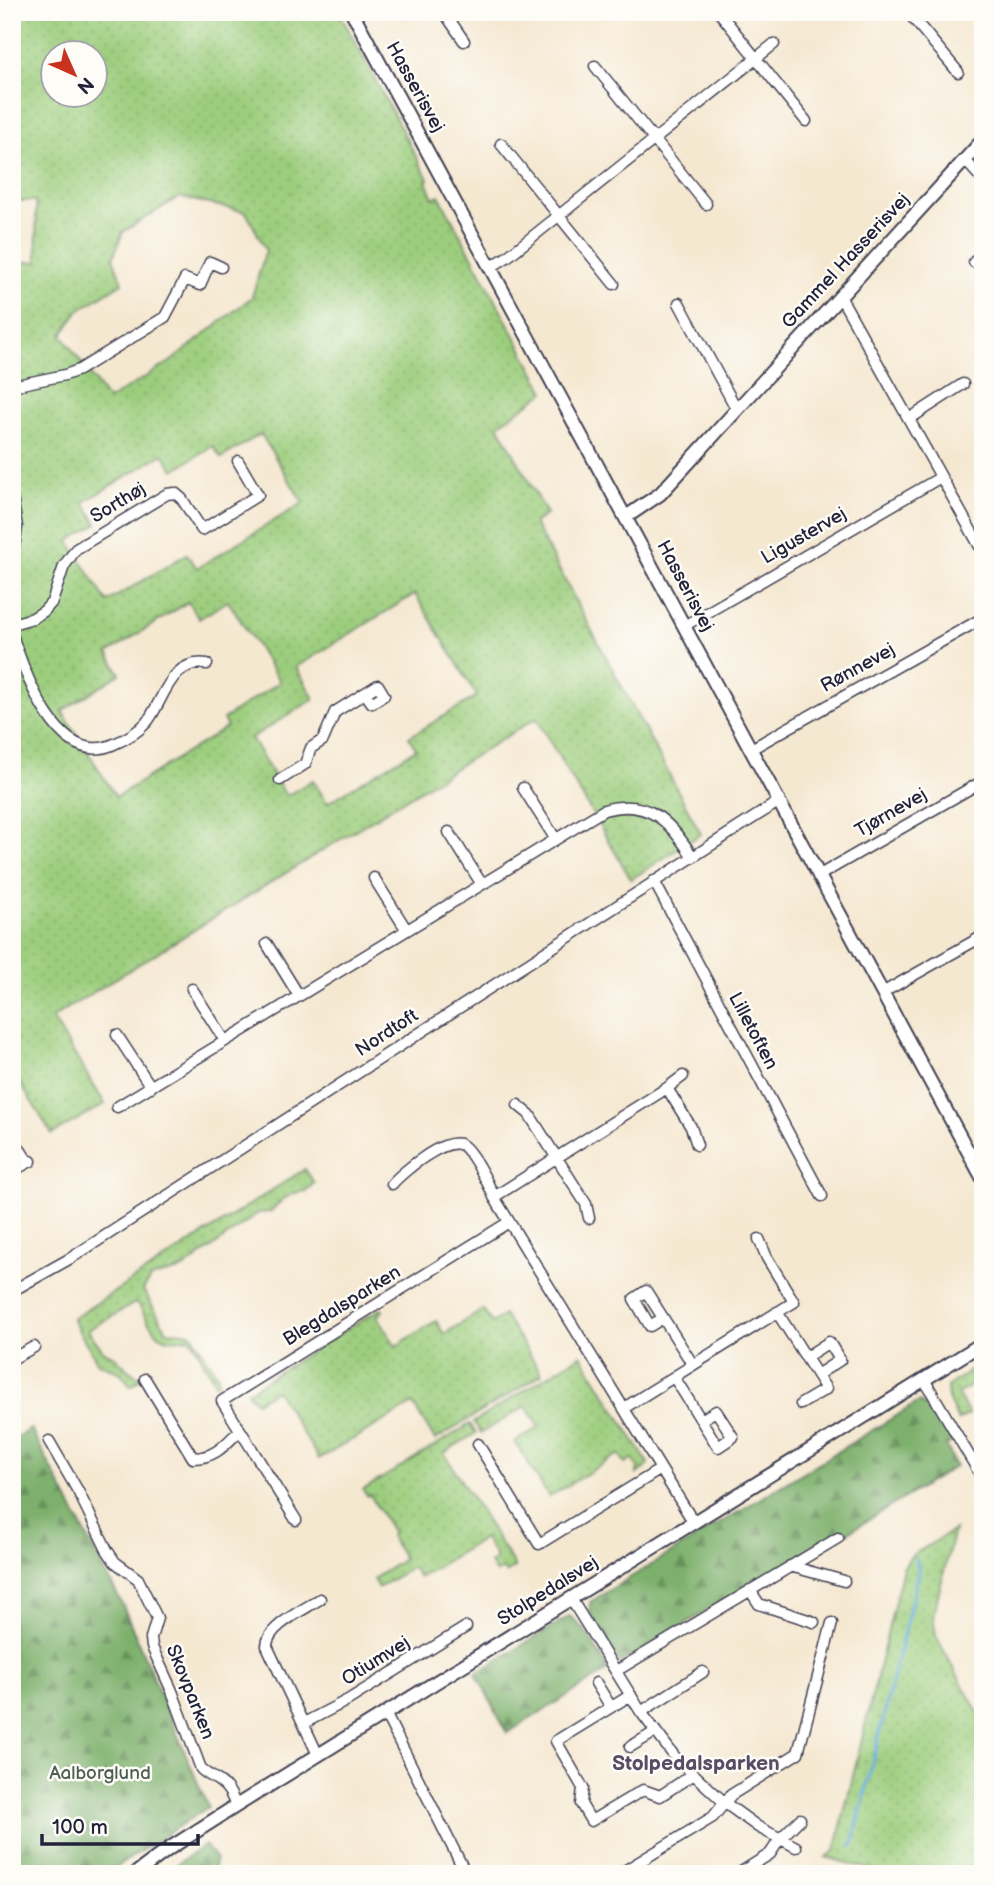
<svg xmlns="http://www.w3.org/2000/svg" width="995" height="1886" viewBox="0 0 995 1886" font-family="'Balsamiq Sans',sans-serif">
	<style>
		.grass { fill: url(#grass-dots); stroke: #5f785c; stroke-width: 2; fill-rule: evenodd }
		.forest { fill: url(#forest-firs); stroke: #506954; stroke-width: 2 }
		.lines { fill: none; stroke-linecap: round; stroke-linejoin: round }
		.stream { stroke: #63aad9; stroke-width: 3.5 }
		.minor-casing { stroke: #424052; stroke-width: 13 }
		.tertiary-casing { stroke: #424052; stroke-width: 16 }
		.minor { stroke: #fff; stroke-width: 10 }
		.tertiary { stroke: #fff; stroke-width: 12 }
		.labels { text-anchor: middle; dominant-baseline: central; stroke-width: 5; stroke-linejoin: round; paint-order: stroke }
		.street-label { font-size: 19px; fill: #22223b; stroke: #fdfcf7 }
		.park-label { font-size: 19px; fill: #4d5e52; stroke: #fdfcf7 }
		.neighbourhood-label { font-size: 21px; font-weight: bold; fill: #594c67; stroke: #fdfcf7 }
	</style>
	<defs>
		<pattern id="grass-dots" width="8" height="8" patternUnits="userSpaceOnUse" patternTransform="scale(1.75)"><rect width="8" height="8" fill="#9ccd7d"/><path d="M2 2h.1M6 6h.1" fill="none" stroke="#86b06d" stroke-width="1.8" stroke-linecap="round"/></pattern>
		<pattern id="forest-firs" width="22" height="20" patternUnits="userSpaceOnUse" patternTransform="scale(1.75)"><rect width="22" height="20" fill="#7db06c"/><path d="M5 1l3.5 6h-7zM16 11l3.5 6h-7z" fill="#668f5a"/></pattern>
	</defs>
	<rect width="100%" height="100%" fill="#fdfcf7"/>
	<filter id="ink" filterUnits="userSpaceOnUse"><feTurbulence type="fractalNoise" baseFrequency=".0143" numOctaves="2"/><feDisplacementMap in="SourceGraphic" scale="14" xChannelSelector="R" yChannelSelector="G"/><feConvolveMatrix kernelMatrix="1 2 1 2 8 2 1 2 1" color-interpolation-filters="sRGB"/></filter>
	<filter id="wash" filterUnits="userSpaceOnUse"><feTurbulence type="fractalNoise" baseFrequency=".00686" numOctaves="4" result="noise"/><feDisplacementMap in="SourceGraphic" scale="28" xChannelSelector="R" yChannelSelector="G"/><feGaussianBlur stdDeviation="1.57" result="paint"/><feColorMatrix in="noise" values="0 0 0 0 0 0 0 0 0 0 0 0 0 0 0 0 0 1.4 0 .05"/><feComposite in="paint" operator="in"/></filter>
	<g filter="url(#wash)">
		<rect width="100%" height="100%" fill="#f5e8d1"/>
		<path class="grass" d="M12 12H339L428 179 426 181 433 198 439 195 545 392 498 425 547 514 534 523 701 834 631 879 536 718 52 1018 105 1104 52 1134 12 1071V279L17 278V262H37L36 201H18L17 166 12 165ZM52 52H94V94H52ZM179 197 246 212 266 250 252 297 170 362 108 400 62 335 78 311 122 283 113 258 123 232ZM261 434 303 503 197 568 187 554 107 602 69 541 97 524 84 502 163 454 174 470 213 446 221 458ZM415 594 477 696 409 737 416 749 327 803 313 780 286 796 251 738 314 699 296 667ZM228 601 280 682 223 719 227 727 116 797 62 711 120 674 108 653 188 602 199 619Z
			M305 1169 314 1183 306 1191 294 1193 282 1200 270 1212 258 1213 183 1269 150 1278 143 1290 167 1331 186 1332 193 1335 219 1378 218 1383H215L193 1341 189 1338C155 1345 152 1327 137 1302L88 1330 103 1351 113 1355 129 1371 141 1378 131 1386 121 1373 98 1363 72 1319Z
			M381 1308 383 1311 377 1316 396 1346 436 1321 444 1334 483 1310 492 1323 504 1315 542 1374 435 1440 413 1404 319 1459 276 1390 256 1402 247 1392Z
			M581 1355 648 1463 646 1468 637 1474 638 1467 632 1459 625 1463 619 1454 549 1497 515 1442 539 1427 526 1406 481 1433 474 1422Z
			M983 1361V1379L957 1394 969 1414 958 1420 948 1399 947 1387Z
			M470 1424 476 1433 444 1453 515 1567 506 1573 503 1569 496 1573 490 1563 495 1560V1555L484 1538 419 1578 412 1567 378 1588 373 1579 404 1559 390 1536 393 1533 370 1495 367 1496 363 1490Z
			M954 1530 933 1616 936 1636 983 1722V1874H887L826 1857 835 1851 903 1568 911 1556Z"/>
		<path class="forest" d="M919 1402 935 1410 954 1441 946 1445 956 1466 847 1533 834 1535 620 1663 590 1614V1602Z
			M31 1429 123 1606 208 1807 120 1865 111 1874H12V1440Z
			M570 1616 586 1632 609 1670 507 1733 476 1673Z
			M205 1845 216 1859 212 1874H162Z"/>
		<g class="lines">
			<path class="stream" d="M852 1847 919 1571 916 1559"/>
		</g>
	</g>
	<g filter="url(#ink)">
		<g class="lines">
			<g class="minor-casing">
				<path id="minor" d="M444 12 464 41
					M719 12 806 121
					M908 12 958 72
					M595 66 706 204
					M501 144 614 284
					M965 160 983 180
					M974 262 983 253
					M491 267 507 257 774 44
					M840 296 983 552
					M679 303 736 408
					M12 386 65 375 79 370 165 317 185 279 200 285 210 262 221 267
					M909 419 963 384
					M12 497 17 527 12 561
					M12 624 33 618 44 611 52 602 64 566 76 549 167 494 175 493 182 499 202 530 258 495 238 461
					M684 626 941 477
					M12 635C25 674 58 770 114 744 126 739 137 733 146 723 163 704 169 658 207 664
					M751 749 983 618
					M280 780 305 764 311 748 323 740 335 712 365 693 372 703 384 695 378 685 365 693
					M523 788 555 838
					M449 832 481 883
					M818 876 983 781
					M374 878 406 929
					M654 881 822 1196
					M267 944 299 996
					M192 989 225 1041
					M882 993 983 936
					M117 1035 151 1087
					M683 1076 667 1088 494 1197 694 1523
					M667 1088 691 1127 697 1145
					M518 1105 529 1114 586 1204 589 1218
					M117 1107 604 810C648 798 670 821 692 856
					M12 1137 28 1162
					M12 1171 31 1161
					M392 1184C402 1172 446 1136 462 1145 472 1151 489 1185 494 1197
					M12 1291 71 1258 778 802
					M777 1312 826 1389 801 1404
					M663 1318 650 1326 634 1299 646 1291 693 1365
					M806 1357 829 1342 840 1360 817 1375
					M12 1359 34 1347
					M674 1377 718 1447 733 1437 716 1411 701 1420
					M145 1379 193 1458C215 1458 225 1445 240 1430
					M925 1381 983 1479
					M624 1408 794 1302 767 1258 759 1239
					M49 1441 78 1491 107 1550 115 1562 138 1579 157 1618 151 1638 152 1647 172 1691 201 1769C207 1775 214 1777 220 1782 229 1788 232 1797 236 1806
					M478 1444 539 1544 661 1469
					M296 1520 222 1401 509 1222
					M790 1566 844 1581
					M750 1590 759 1604 814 1622
					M571 1599 641 1712 675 1757 725 1803 758 1827 796 1847
					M616 1671 838 1538
					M596 1683 611 1707
					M631 1695 556 1741 583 1788 581 1804 591 1821 643 1790 660 1796 692 1775
					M641 1712 703 1672
					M385 1713 466 1874
					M304 1723 348 1700 466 1627
					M630 1747 655 1732
					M318 1755 267 1646C267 1626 304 1610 320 1599
					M621 1873 713 1817 731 1795 798 1753 832 1623
					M738 1874 770 1854 780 1839 800 1819"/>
			</g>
			<g class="tertiary-casing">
				<path id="tertiary" d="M352 12 983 1179
					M626 517 660 494 983 140
					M135 1874 170 1848 236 1806 983 1343"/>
			</g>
			<use href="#minor" class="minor"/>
			<use href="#tertiary" class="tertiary"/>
		</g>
	</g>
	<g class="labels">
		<g class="street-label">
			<text transform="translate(415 87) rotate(61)">Hasserisvej</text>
			<text transform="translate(846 261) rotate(-47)">Gammel Hasserisvej</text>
			<text transform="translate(118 503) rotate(-31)">Sorthøj</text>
			<text transform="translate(804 536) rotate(-30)">Ligustervej</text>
			<text transform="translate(685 586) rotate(62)">Hasserisvej</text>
			<text transform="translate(858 668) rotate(-29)">Rønnevej</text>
			<text transform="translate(891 813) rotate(-30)">Tjørnevej</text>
			<text transform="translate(753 1031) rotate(62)">Lilletoften</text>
			<text transform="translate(387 1033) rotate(-33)">Nordtoft</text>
			<text transform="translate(342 1306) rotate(-32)">Blegdalsparken</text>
			<text transform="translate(548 1591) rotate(-32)">Stolpedalsvej</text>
			<text transform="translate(376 1661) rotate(-32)">Otiumvej</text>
			<text transform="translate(190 1692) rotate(68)">Skovparken</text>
		</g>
		<g class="park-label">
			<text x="100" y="1773">Aalborglund</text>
		</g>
		<g class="neighbourhood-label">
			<text x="696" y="1763">Stolpedalsparken</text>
		</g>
	</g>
	<rect width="995" height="1886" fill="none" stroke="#fdfcf7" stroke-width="42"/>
	<g transform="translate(74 74) rotate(135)"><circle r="33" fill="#fdfcf7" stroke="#a5a5ac" stroke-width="2"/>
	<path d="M0-5L12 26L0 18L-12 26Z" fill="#c8321e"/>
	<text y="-10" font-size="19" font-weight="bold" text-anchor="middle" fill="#22223b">N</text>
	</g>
	<path d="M42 1834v10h156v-10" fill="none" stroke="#22223b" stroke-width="3.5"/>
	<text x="52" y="1834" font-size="21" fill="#22223b" stroke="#fdfcf7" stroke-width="5" paint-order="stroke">100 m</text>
</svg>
